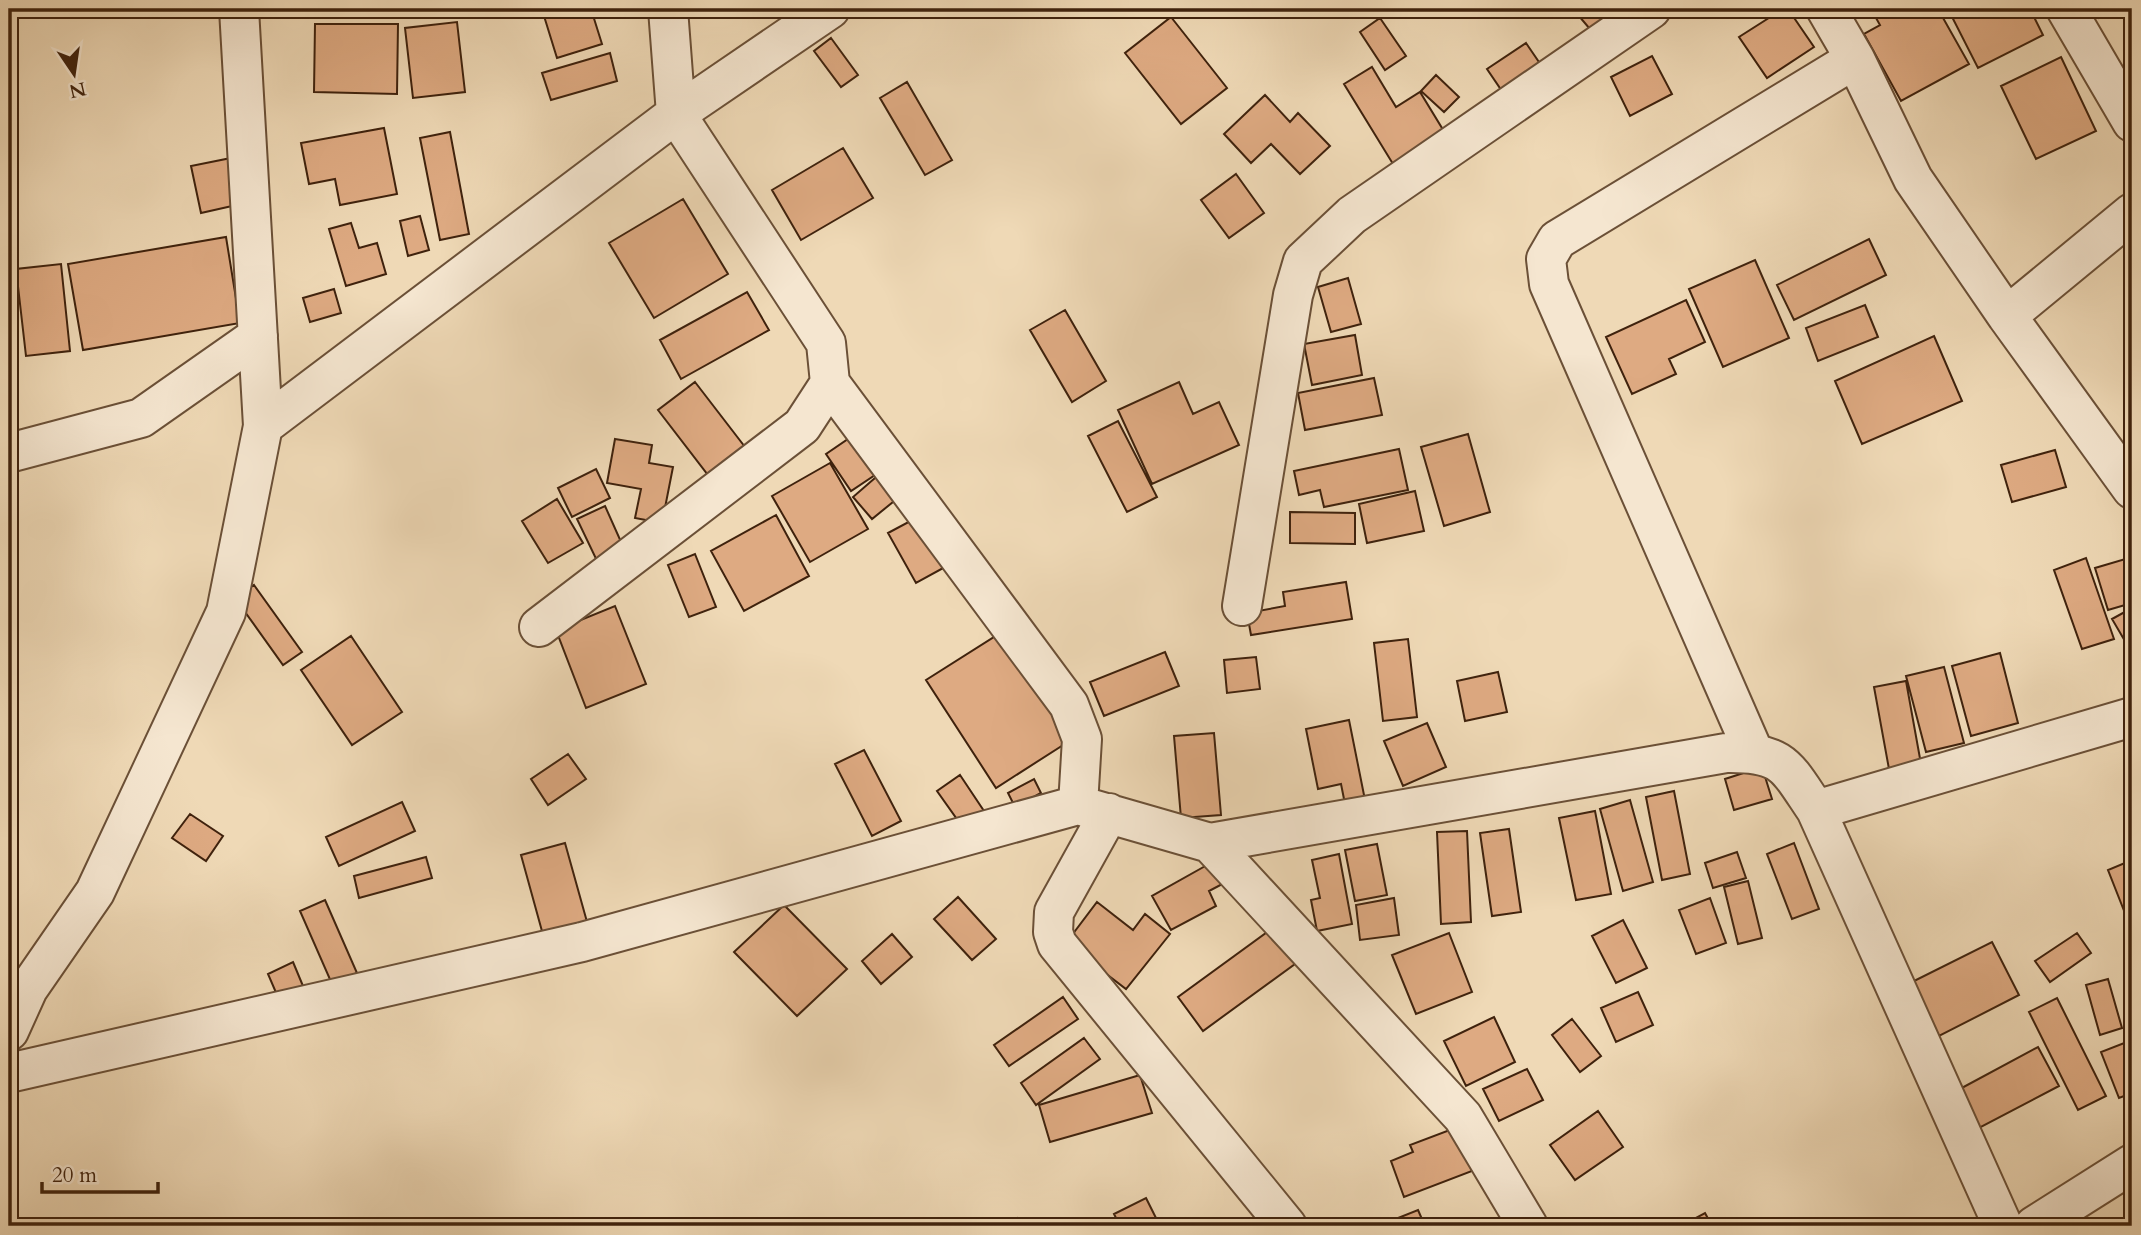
<svg xmlns="http://www.w3.org/2000/svg" width="2141" height="1235" viewBox="0 0 2141 1235" font-family="Cardo,serif">
	<style>
		.building { fill: #deaa82; stroke: #3f220d; stroke-width: 2 }
		.lines { fill: none; stroke-linecap: round; stroke-linejoin: round }
		.minor-casing { stroke: #6b5037; stroke-width: 42 }
		.minor { stroke: #f5e6d0; stroke-width: 38 }
	</style>
	<rect width="100%" height="100%" fill="#efd9b6"/>
	<filter id="stains"><feTurbulence type="fractalNoise" baseFrequency=".00286" numOctaves="4"/><feColorMatrix values="0 0 0 0 .2 0 0 0 0 .09 0 0 0 0 .02 0 0 0 .5 -.17"/></filter>
	<radialGradient id="worn" r=".72"><stop offset=".6" stop-color="#630" stop-opacity="0"/><stop offset="1" stop-color="#630" stop-opacity=".3"/></radialGradient>
	<path class="building" d="M409 9H469V13L410 18Z
		M568 9H591L602 44 557 58 544 16Z
		M1573 9H1626L1595 35Z
		M1783 9H1788L1814 47 1767 78 1739 37Z
		M1871 9H1938L1969 64 1901 101 1864 34 1880 25Z
		M1948 9H2030L2043 35 1978 68Z
		M2093 9H2114L2099 18Z
		M1171 17 1227 88 1181 124 1125 53Z
		M1380 18 1406 56 1385 70 1360 32Z
		M457 22 465 92 413 98 405 28Z
		M315 24H398L397 94 314 92Z
		M831 38 858 75 841 87 814 51Z
		M1526 43 1543 68 1504 94 1487 69Z
		M610 53 617 81 551 100 542 73Z
		M1652 56 1672 94 1630 116 1611 77Z
		M2061 57 2096 131 2036 159 2001 86Z
		M1372 67 1396 107 1420 92 1445 133 1393 164 1344 84Z
		M1436 75 1459 97 1444 112 1421 91Z
		M907 82 952 160 925 175 880 98Z
		M1265 95 1290 122 1298 113 1330 146 1300 174 1271 144 1251 163 1224 134Z
		M384 128 397 194 340 205 335 179 309 184 301 143Z
		M450 132 469 234 440 240 420 138Z
		M843 148 873 198 801 240 772 190Z
		M231 158 241 204 201 213 191 166Z
		M1236 174 1264 213 1229 238 1201 200Z
		M683 199 728 274 654 318 609 243Z
		M420 216 429 250 408 256 400 221Z
		M351 223 359 248 377 243 386 274 346 286 329 229Z
		M226 237 240 323 83 350 68 264Z
		M1869 239 1886 275 1794 320 1777 285Z
		M1755 260 1789 338 1723 367 1689 289Z
		M61 264 70 351 26 356 16 269Z
		M1348 278 1361 324 1331 332 1318 287Z
		M334 289 341 313 310 322 303 298Z
		M747 292 769 330 681 379 660 340Z
		M1686 300 1705 342 1669 359 1676 374 1632 394 1606 337Z
		M1865 305 1878 337 1818 361 1806 328Z
		M1065 310 1106 381 1072 402 1030 330Z
		M1355 335 1362 375 1312 385 1304 344Z
		M1934 336 1962 401 1862 444 1835 381Z
		M1374 378 1382 415 1305 430 1298 393Z
		M695 382 745 447 708 475 658 410Z
		M1179 382 1193 414 1219 402 1239 445 1152 484 1118 410Z
		M1118 421 1157 497 1127 512 1088 436Z
		M1468 434 1490 512 1444 526 1421 447Z
		M851 437 875 475 851 491 826 454Z
		M615 439 652 445 649 463 673 467 662 523 635 518 641 489 607 483Z
		M1399 449 1408 490 1324 507 1320 490 1299 495 1294 471Z
		M2055 450 2066 487 2012 502 2001 465Z
		M830 463 868 529 810 562 772 496Z
		M890 465 909 489 872 519 853 497Z
		M596 469 610 498 572 517 558 488Z
		M1415 491 1424 531 1367 543 1359 504Z
		M557 499 583 543 548 563 522 521Z
		M605 506 626 553 599 565 577 519Z
		M929 511 956 561 916 583 888 533Z
		M1290 512 1355 513V544L1290 543Z
		M776 515 809 576 744 611 711 551Z
		M695 554 716 607 689 617 668 565Z
		M2132 557V603L2108 610 2095 568Z
		M2086 558 2114 639 2082 649 2054 570Z
		M1346 582 1352 619 1251 635 1247 613 1285 606 1283 592Z
		M254 585 302 652 283 665 235 598Z
		M615 606 646 684 586 708 556 630Z
		M2132 608V653L2112 619Z
		M1002 632 1071 740 996 788 926 680Z
		M351 636 402 712 352 745 301 670Z
		M1408 639 1417 717 1383 721 1374 643Z
		M1165 652 1179 686 1104 716 1090 682Z
		M2000 653 2018 723 1971 736 1952 666Z
		M1256 657 1260 689 1227 693 1224 660Z
		M1944 667 1964 743 1926 752 1906 676Z
		M1498 672 1507 712 1465 721 1457 681Z
		M1906 681 1921 764 1889 769 1874 687Z
		M1349 720 1366 805 1346 809 1341 784 1318 789 1306 729Z
		M1427 723 1446 767 1403 786 1384 741Z
		M1214 733 1221 815 1181 818 1174 736Z
		M864 750 901 821 872 836 835 764Z
		M568 754 586 779 548 805 531 779Z
		M1762 767 1772 799 1734 810 1725 779Z
		M960 775 986 814 964 829 937 791Z
		M1034 779 1041 793 1015 807 1008 793Z
		M1674 791 1690 874 1662 880 1646 797Z
		M1630 800 1653 882 1623 891 1600 809Z
		M402 802 415 831 339 866 326 837Z
		M1595 811 1611 894 1576 900 1559 818Z
		M190 814 223 836 206 861 172 838Z
		M1509 829 1521 912 1492 916 1480 833Z
		M1467 831 1471 922 1441 924 1437 832Z
		M565 843 589 929 545 942 521 855Z
		M1794 843 1819 909 1792 919 1767 854Z
		M1377 844 1387 895 1355 901 1345 850Z
		M1737 852 1746 878 1713 888 1705 863Z
		M1339 854 1352 924 1317 931 1311 900 1320 898 1312 860Z
		M426 857 432 878 359 898 354 876Z
		M1216 860 1228 881 1209 891 1216 906 1171 930 1152 896Z
		M2132 860V931L2108 870Z
		M1748 881 1762 938 1738 944 1724 887Z
		M958 897 996 939 972 960 934 919Z
		M1394 898 1399 935 1360 940 1356 905Z
		M1710 898 1726 943 1696 954 1679 910Z
		M325 900 357 973 332 984 300 911Z
		M1097 902 1133 930 1145 914 1170 934 1126 989 1066 943Z
		M784 905 847 969 797 1016 734 952Z
		M1623 920 1647 968 1616 983 1592 936Z
		M1281 922 1306 956 1203 1031 1178 997Z
		M1449 933 1472 992 1416 1014 1392 955Z
		M2077 933 2091 953 2050 982 2035 961Z
		M892 934 912 957 881 984 862 961Z
		M1992 942 2019 995 1939 1036 1912 982Z
		M293 962 308 998 283 1009 268 974Z
		M2108 979 2122 1028 2100 1035 2086 985Z
		M1638 992 1653 1025 1616 1042 1601 1008Z
		M1063 997 1078 1019 1009 1066 994 1045Z
		M2057 998 2106 1096 2078 1110 2029 1012Z
		M1494 1017 1515 1062 1466 1086 1444 1041Z
		M1572 1019 1601 1056 1580 1072 1552 1035Z
		M1084 1038 1100 1059 1036 1105 1021 1083Z
		M2132 1040V1093L2119 1098 2101 1052Z
		M2038 1047 2059 1086 1979 1128 1958 1090Z
		M1527 1069 1543 1100 1499 1121 1483 1089Z
		M1140 1075 1152 1113 1050 1142 1039 1105Z
		M1598 1111 1623 1147 1575 1180 1550 1145Z
		M1455 1128 1472 1171 1404 1197 1391 1161 1413 1152 1410 1145Z
		M1146 1198 1160 1226H1120L1114 1214Z
		M1418 1210 1425 1226H1378Z
		M1705 1213 1712 1226H1681Z
		M1017 1218 1022 1226H1003Z"/>
	<g class="lines">
		<g class="minor-casing">
			<path id="minor" d="M1826 9 1855 59 1913 179 2007 316 2132 489
				M2066 9 2132 122
				M2007 316 2132 213
				M830 383 1069 705 1082 739 1078 805
				M263 426 676 114 830 9
				M9 453 141 418 258 336
				M1242 606 1293 295 1303 261 1352 215 1651 9
				M539 627 802 426 830 383 826 343 676 114 668 9
				M1754 753 1549 284 1546 259 1557 240 1855 59
				M1109 813 1054 912 1053 932 1057 944 1287 1226
				M1210 843 1726 753C1784 752 1786 766 1816 810
				M9 1031 28 989 95 892 226 612 263 426 239 9
				M9 1073 582 942 1078 805 1210 843 1463 1117 1528 1226
				M2003 1226 1816 810 2132 717
				M2034 1226 2132 1164"/>
		</g>
		<use href="#minor" class="minor"/>
	</g>
	<rect width="2141" height="1235" fill="none" stroke="#efd9b6" stroke-width="35"/>
	<rect x="10" y="10" width="2120" height="1214" fill="none" stroke="#3f220d" stroke-width="3.5"/>
	<rect x="18" y="18" width="2106" height="1200" fill="none" stroke="#3f220d" stroke-width="2"/>
	<g transform="translate(74 74) rotate(167)" stroke="#f5e6d0" stroke-width="5" paint-order="stroke">
	<path d="M0-5L12 26L0 18L-12 26Z" fill="#3f220d"/>
	<text y="-10" font-size="19" font-weight="bold" text-anchor="middle" fill="#3f220d">N</text>
	</g>
	<path d="M42 1182v10h116v-10" fill="none" stroke="#3f220d" stroke-width="3.5"/>
	<text x="52" y="1182" font-size="21" fill="#3f220d" stroke="#f5e6d0" stroke-width="5" paint-order="stroke">20 m</text>
	<rect width="100%" height="100%" filter="url(#stains)"/>
	<rect width="100%" height="100%" fill="url(#worn)"/>
</svg>
